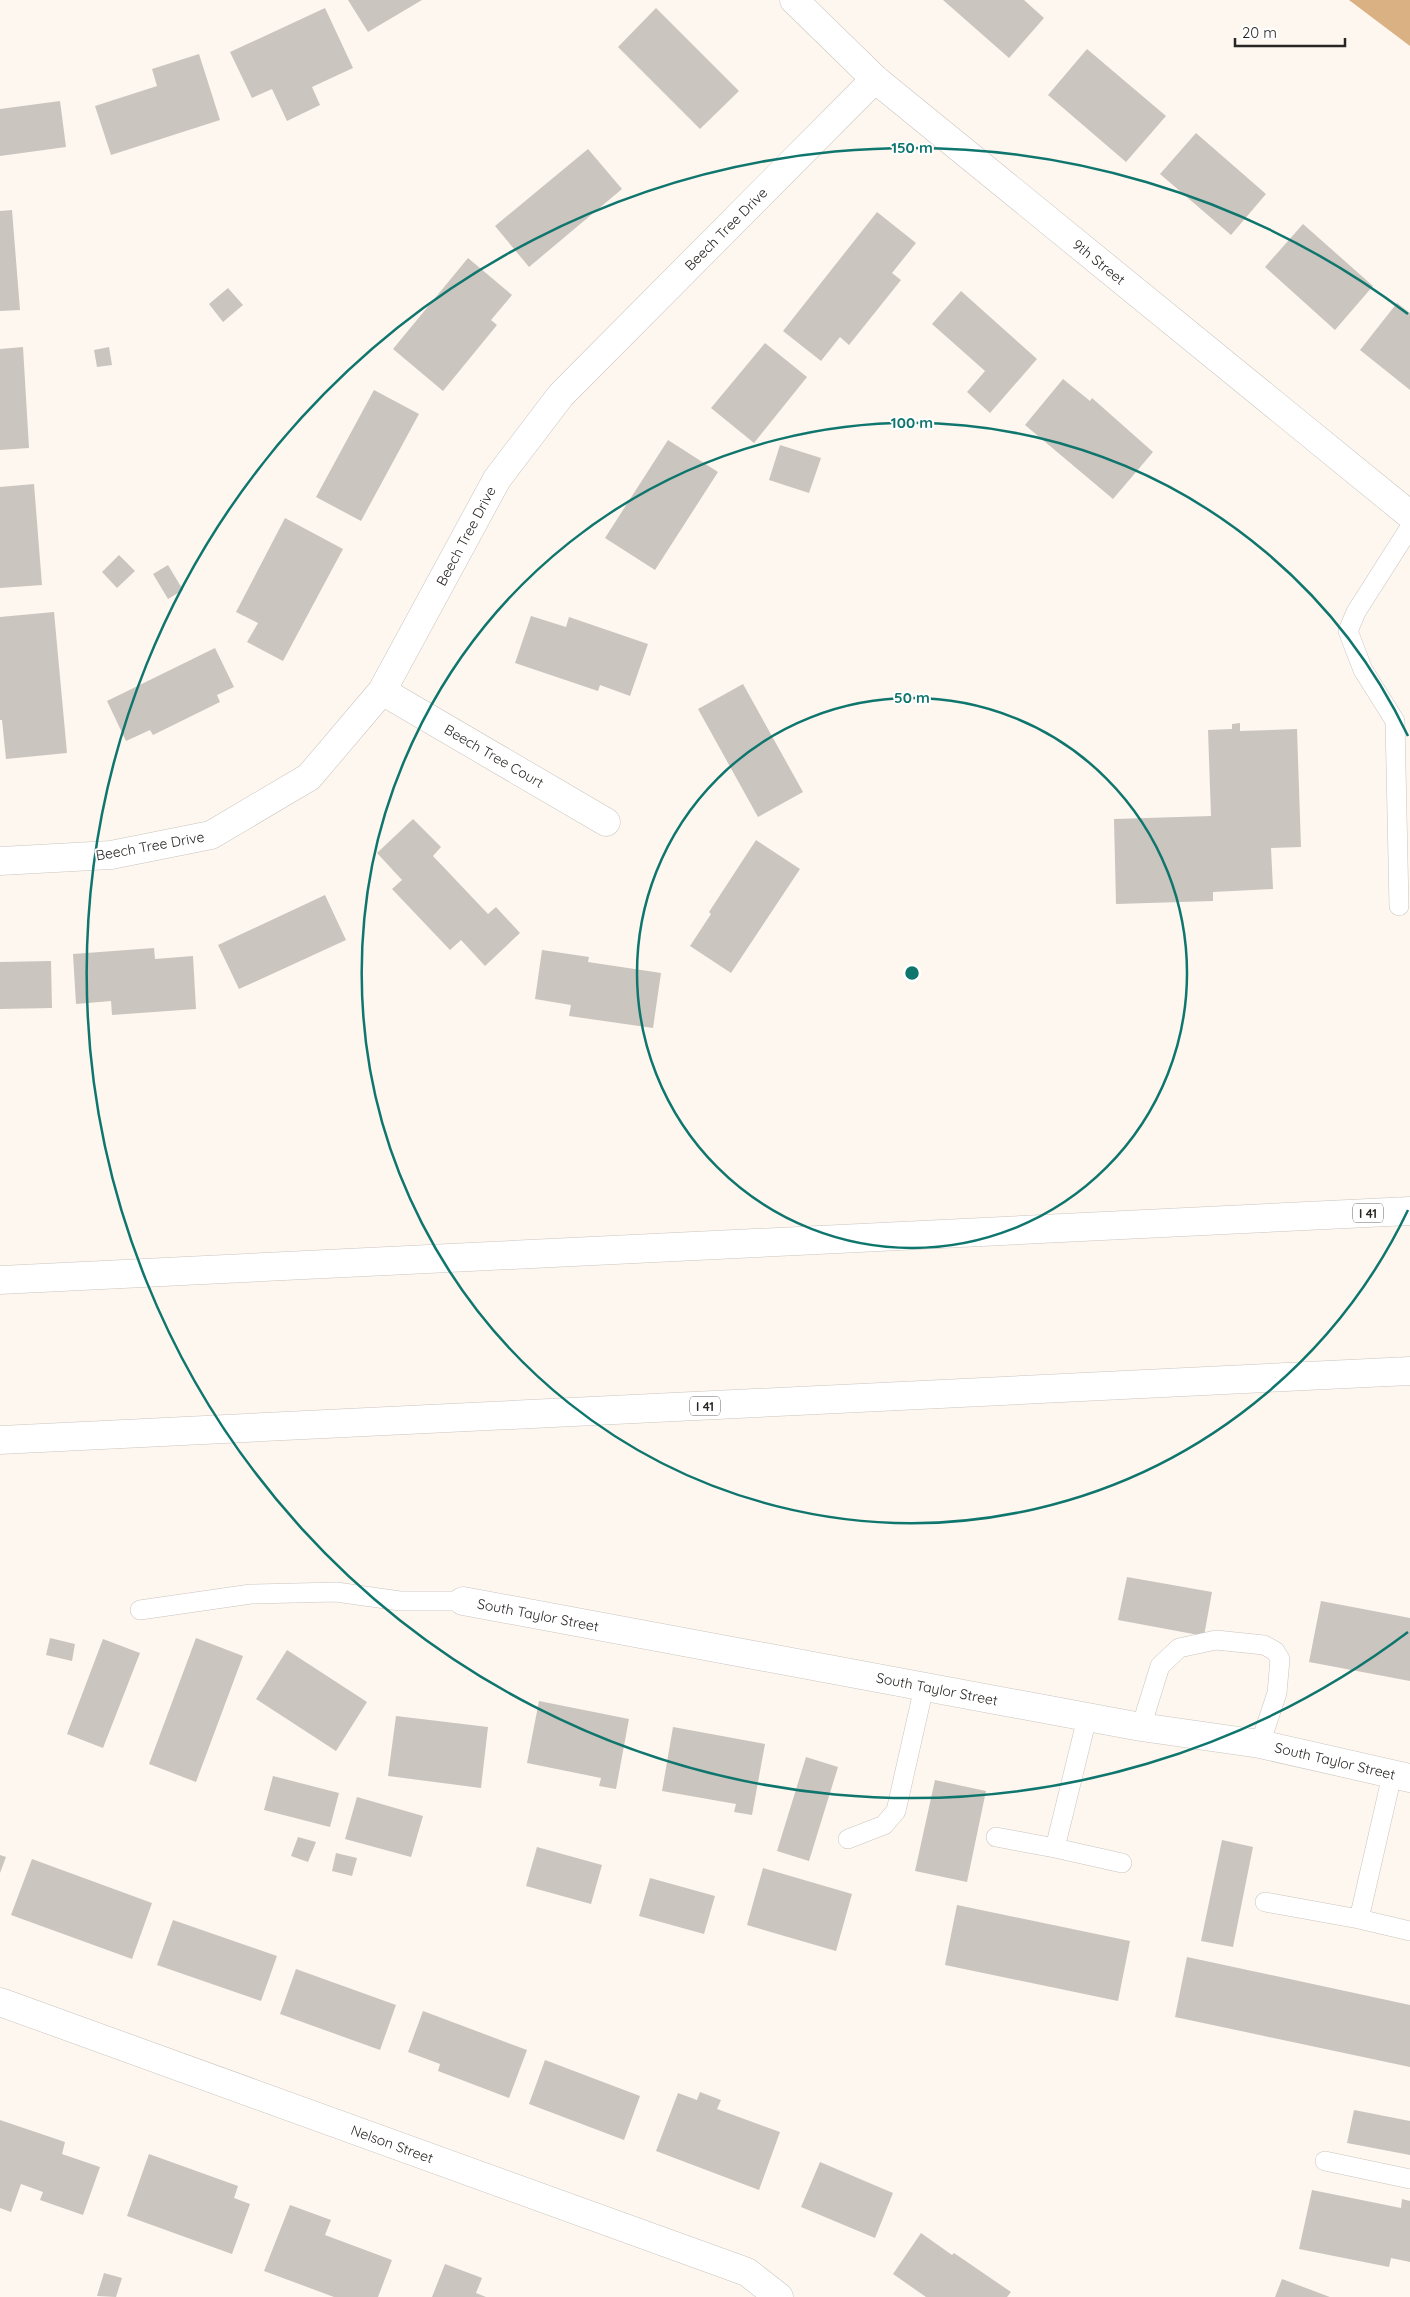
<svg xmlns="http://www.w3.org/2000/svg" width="1410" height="2297" viewBox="0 0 1410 2297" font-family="Quicksand,sans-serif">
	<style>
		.forest { fill: #dab182 }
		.building { fill: #cbc5bf }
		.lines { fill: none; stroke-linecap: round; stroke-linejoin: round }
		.service-casing { stroke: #cac4be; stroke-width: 20 }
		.minor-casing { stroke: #cac4be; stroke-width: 29 }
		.tertiary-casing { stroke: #cac4be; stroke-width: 29 }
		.motorway-casing { stroke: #cac4be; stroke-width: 29 }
		.service { stroke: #fff; stroke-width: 19 }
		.minor { stroke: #fff; stroke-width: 28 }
		.tertiary { stroke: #fff; stroke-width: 28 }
		.motorway { stroke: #fff; stroke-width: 28 }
		.ring { fill: none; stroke: #0f766e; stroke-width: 2.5 }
		.labels { text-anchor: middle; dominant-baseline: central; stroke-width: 4; stroke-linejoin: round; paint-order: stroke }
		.shield { fill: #fff; stroke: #686766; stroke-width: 1 }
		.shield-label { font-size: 12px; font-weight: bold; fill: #282624 }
		.street-label { font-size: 14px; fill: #282624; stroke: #fff }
		.centre { fill: #0f766e; stroke: #fff; stroke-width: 2.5 }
		.ring-label { font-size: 15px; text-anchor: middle; font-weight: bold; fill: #0f766e; stroke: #fff; stroke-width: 4; stroke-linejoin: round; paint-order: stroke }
	</style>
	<rect width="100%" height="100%" fill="#fdf7f0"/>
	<path class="forest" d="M1349 0H1410V46Z"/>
	<path class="building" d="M348 0H422L368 32Z
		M943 0H1024L1044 18 1009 58Z
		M325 8 353 68 312 87 320 105 287 121 272 89 252 98 230 52Z
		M656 8 739 91 700 129 618 47Z
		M1087 49 1166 116 1126 162 1048 95Z
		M199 54 220 120 111 155 95 106 157 86 152 69Z
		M60 101 66 147 0 156V109Z
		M1196 133 1266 194 1231 235 1160 174Z
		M588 149 622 189 529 267 495 226Z
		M12 210 20 310 0 311V211Z
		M877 212 916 243 892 273 901 280 849 345 840 337 821 361 783 331Z
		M1303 224 1373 286 1335 330 1265 267Z
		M468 258 512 295 491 320 497 325 443 391 393 349Z
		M228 288 243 305 223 322 209 304Z
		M961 291 1037 359 990 413 967 392 985 371 932 324Z
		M1397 303 1410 313V390L1360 350Z
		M765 343 807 377 754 443 711 408Z
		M23 347 29 448 0 450V349Z
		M109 347 112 365 97 367 94 350Z
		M1063 379 1090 401 1092 398 1153 452 1113 499 1025 425Z
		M374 390 419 414 361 521 316 497Z
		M668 440 718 472 655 570 605 538Z
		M780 445 821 458 809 493 769 480Z
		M34 484 42 585 0 588V487Z
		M285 518 343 549 283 661 247 642 258 623 236 612Z
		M119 555 135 571 117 588 102 572Z
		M168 565 183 590 168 599 153 574Z
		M54 612 67 753 6 759 2 720H0V617Z
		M531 616 566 627 569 617 648 644 630 696 600 685 598 691 515 663Z
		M215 648 234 687 217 695 220 702 153 735 150 730 126 741 107 701Z
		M743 684 803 792 758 817 698 709Z
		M1240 723V731L1297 729 1301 847 1271 848 1273 889 1213 892V901L1116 904 1114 819 1211 816 1208 730 1232 729V724Z
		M413 819 441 847 433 856 488 914 496 907 520 933 485 966 461 940 450 950 392 889 402 880 377 853Z
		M756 840 800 869 731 973 690 946 711 914 709 912Z
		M325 895 346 940 239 989 218 945Z
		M154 948 155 959 193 956 196 1009 112 1015 111 1001 76 1004 73 954Z
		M542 950 589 957 588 962 661 973 653 1028 569 1016 571 1005 535 999Z
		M51 961 52 1008 0 1009V962Z
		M1127 1577 1212 1592 1204 1636 1118 1620Z
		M1321 1601 1410 1618V1681L1309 1662Z
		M50 1638 75 1644 72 1661 46 1655Z
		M196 1638 243 1656 196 1782 149 1764Z
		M103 1639 140 1653 103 1748 67 1734Z
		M287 1650 367 1702 336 1751 256 1699Z
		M539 1701 629 1719 616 1789 599 1786 601 1778 527 1763Z
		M396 1716 488 1727 481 1788 388 1776Z
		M673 1727 765 1744 752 1815 734 1812 736 1804 662 1791Z
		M806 1757 838 1767 809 1861 777 1851Z
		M273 1776 339 1793 330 1827 264 1810Z
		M935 1780 986 1791 967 1882 915 1871Z
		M357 1797 423 1816 411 1857 345 1839Z
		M298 1837 316 1842 308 1862 291 1856Z
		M1222 1840 1253 1847 1233 1947 1201 1941Z
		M537 1847 602 1865 591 1904 526 1886Z
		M336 1853 357 1858 352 1876 332 1871Z
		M0 1855 6 1857 0 1873Z
		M32 1859 152 1903 132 1959 11 1915Z
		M763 1868 852 1894 836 1951 747 1925Z
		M650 1878 715 1896 704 1934 639 1916Z
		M957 1905 1130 1941 1118 2001 945 1965Z
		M173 1920 277 1956 261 2001 157 1965Z
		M1187 1957 1410 2005V2067L1175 2017Z
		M296 1969 396 2005 380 2050 280 2014Z
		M423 2011 527 2050 509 2098 438 2071 440 2064 408 2052Z
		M545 2060 640 2096 624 2140 529 2104Z
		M700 2092 721 2100 717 2109 780 2132 759 2190 656 2151 678 2093 697 2100Z
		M1354 2110 1410 2121V2155L1347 2143Z
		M0 2120 65 2142 62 2154 100 2167 83 2215 40 2200 43 2192 21 2184 11 2212 0 2208Z
		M149 2154 238 2186 234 2198 250 2204 232 2254 127 2216Z
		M820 2162 893 2193 875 2238 801 2207Z
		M1312 2190 1401 2208 1402 2199 1410 2201V2262L1391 2258 1389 2267 1299 2249Z
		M290 2205 331 2220 325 2235 392 2260 378 2297H334L264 2271Z
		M921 2233 952 2255 954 2253 1011 2292 1007 2297H926L893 2274Z
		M445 2264 482 2278 476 2293 486 2297H432Z
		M104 2273 122 2278 116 2297 97 2296Z
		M1282 2279 1330 2297H1275Z"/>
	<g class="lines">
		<g class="service-casing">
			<path id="service" d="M1399 906 1395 721 1363 670 1348 631 1356 612 1410 527
				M140 1610 251 1594 336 1592 400 1601H463
				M1087 1718 1055 1848 1122 1863
				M1141 1727 1160 1666 1179 1648 1216 1640 1264 1645 1275 1651 1280 1659 1277 1693 1260 1744
				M1392 1775 1359 1919 1410 1931
				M996 1837 1055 1848
				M848 1839 884 1825 896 1811 924 1687
				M1265 1902 1359 1919
				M1325 2161 1410 2179"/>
		</g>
		<g class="minor-casing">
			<path id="minor" d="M382 691 606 822
				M0 861 111 855 211 835 309 777 382 691 497 479 561 395 875 79
				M463 1601 1141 1727 1260 1744 1410 1778
				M0 2002 747 2272 779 2297"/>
		</g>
		<g class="tertiary-casing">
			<path id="tertiary" d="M794 0 875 79 1410 515"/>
		</g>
		<g class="motorway-casing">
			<path id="motorway" d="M0 1280 1410 1211
				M0 1440 1410 1371"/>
		</g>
		<use href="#service" class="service"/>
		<use href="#minor" class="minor"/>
		<use href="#tertiary" class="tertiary"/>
		<use href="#motorway" class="motorway"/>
	</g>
	<g class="ring">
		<circle cx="912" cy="973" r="275"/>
		<path d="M1408 1210A550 550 0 1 1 1408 736"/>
		<path d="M1408 1632A825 825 0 1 1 1408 314"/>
	</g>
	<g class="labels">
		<g class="shield">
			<rect x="1353" y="1203.5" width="30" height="19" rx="4"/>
			<rect x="690" y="1396.5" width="30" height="19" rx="4"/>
		</g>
		<g class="shield-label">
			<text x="1368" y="1213">I 41</text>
			<text x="705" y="1406">I 41</text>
		</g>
		<g class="street-label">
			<text transform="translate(726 229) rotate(-45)">Beech Tree Drive</text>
			<text transform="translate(1099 262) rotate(39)">9th Street</text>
			<text transform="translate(466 536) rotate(-62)">Beech Tree Drive</text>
			<text transform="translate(494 756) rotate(30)">Beech Tree Court</text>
			<text transform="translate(150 846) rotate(-10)">Beech Tree Drive</text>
			<text transform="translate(538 1615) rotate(11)">South Taylor Street</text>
			<text transform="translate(937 1689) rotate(11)">South Taylor Street</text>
			<text transform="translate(1335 1761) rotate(13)">South Taylor Street</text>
			<text transform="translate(392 2144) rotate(20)">Nelson Street</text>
		</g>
	</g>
	<circle cx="912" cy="973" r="8" class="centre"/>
	<g class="ring-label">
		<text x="912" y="153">150 m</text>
		<text x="912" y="428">100 m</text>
		<text x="912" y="703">50 m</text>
	</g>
	<path d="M1235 38v8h110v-8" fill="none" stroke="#282624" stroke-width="2.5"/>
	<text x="1242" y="38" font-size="15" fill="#282624" stroke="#ffffff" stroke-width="4" paint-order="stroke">20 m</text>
</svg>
